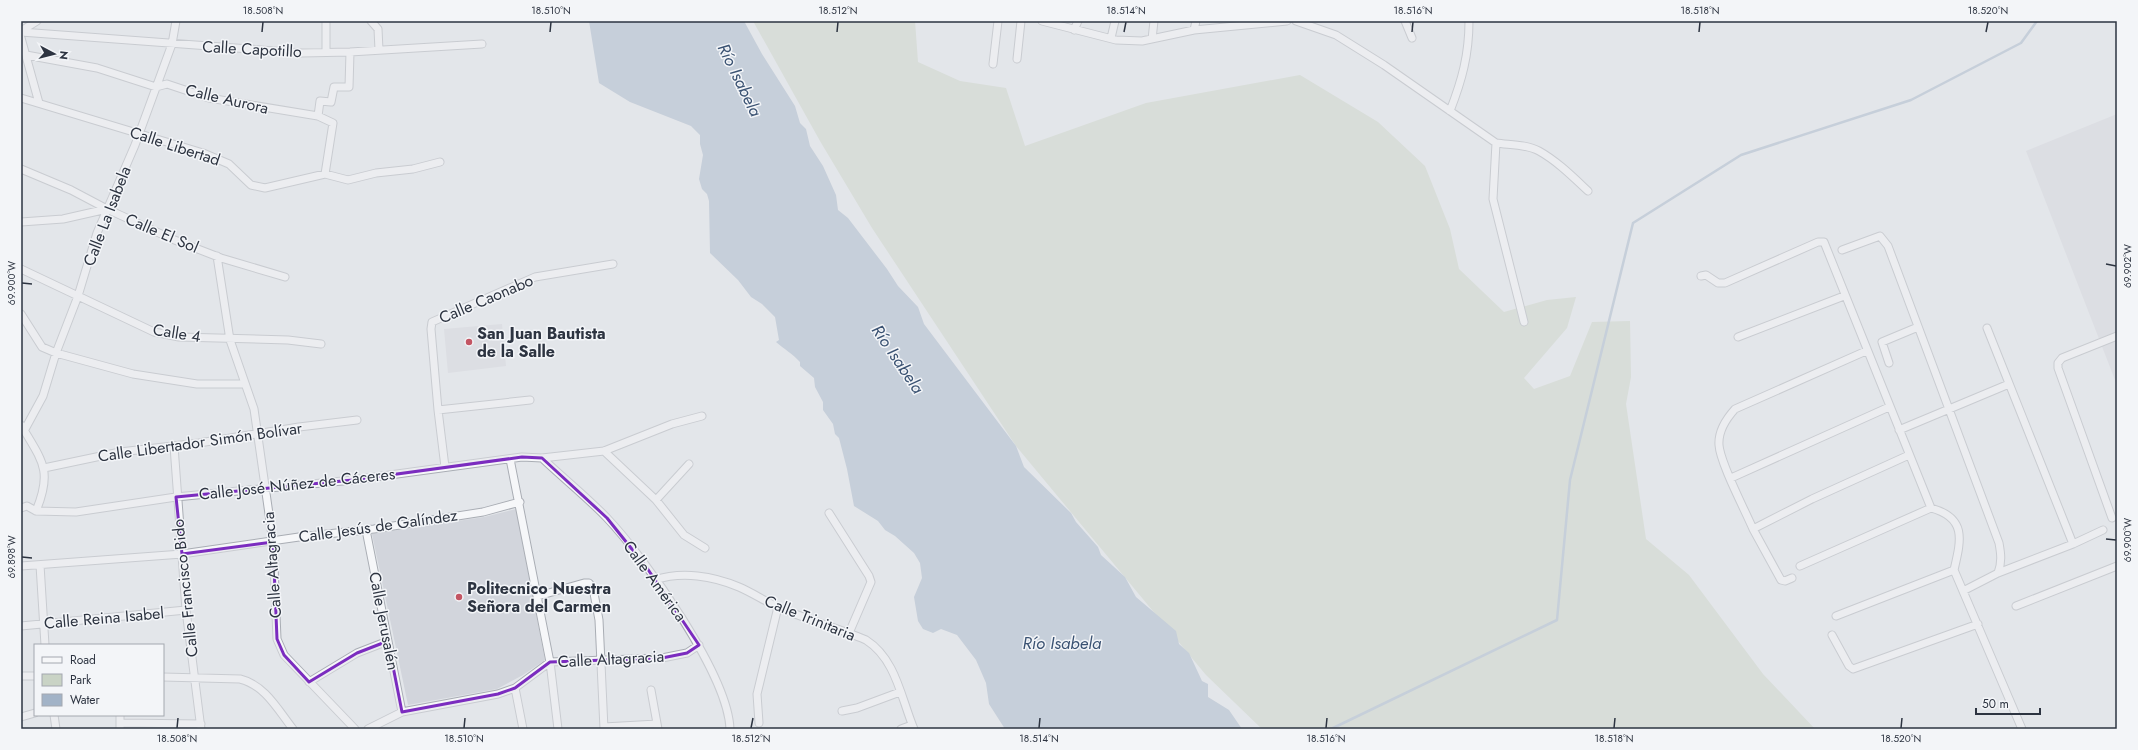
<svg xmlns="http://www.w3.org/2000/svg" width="2138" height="750" viewBox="0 0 2138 750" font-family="Jost,sans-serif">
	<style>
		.built { fill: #d2d5dc }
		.green { fill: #c9d3c5 }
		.water { fill: #a2b3c7 }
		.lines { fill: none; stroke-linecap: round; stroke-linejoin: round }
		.stream { stroke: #a2b3c7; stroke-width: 2.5 }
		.street-casing { stroke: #a9adb4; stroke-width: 9 }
		.street { stroke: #f6f7f9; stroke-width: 7 }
		.marked { fill: none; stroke: #7b2cbf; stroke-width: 3; stroke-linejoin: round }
		.ticks { fill: none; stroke: #2d3441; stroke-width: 1.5 }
		.poi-dot { fill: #c35563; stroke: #f3f5f8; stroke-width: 1.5 }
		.labels { text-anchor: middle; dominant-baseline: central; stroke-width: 3; stroke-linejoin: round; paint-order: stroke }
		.street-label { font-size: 16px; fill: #2d3441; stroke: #f3f5f8 }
		.poi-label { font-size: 16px; font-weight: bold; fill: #2d3441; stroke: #f3f5f8; text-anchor: start }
		.water-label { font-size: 17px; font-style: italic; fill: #3a5272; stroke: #f3f5f8 }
		.neatline { fill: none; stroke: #2d3441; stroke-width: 1.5 }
		.ticks-label { font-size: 10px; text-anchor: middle; fill: #2d3441 }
	</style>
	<rect width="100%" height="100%" fill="#e3e6ea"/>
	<path class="built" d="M2117 114V385L2026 151Z
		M502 324 506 366 448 373 444 329Z
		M516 509 545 660 523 675 497 689 408 705 372 534 484 517Z"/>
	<path class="green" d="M753 21H915L918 62 960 81 1006 88 1025 146 1146 103 1300 75 1378 122 1425 166 1450 229 1459 269 1504 312 1547 300 1576 297 1567 328 1524 378 1534 389 1570 376 1592 322 1630 321 1631 377 1626 404 1646 539 1689 575 1763 674 1815 729H1262L1206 675 1016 446 872 228 820 141Z"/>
	<path class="water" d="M589 21H744L762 54 795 106 800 123 806 129 810 146 823 166 836 195 838 210 848 218 887 269 898 286 918 307 924 324 1016 446 1024 467 1071 513 1076 522 1098 547 1101 555 1125 577 1136 597 1176 631 1179 644 1189 653 1202 681 1208 684V697L1229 710 1242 729H1005L989 704 986 683 976 660 957 635 941 629 933 633 923 629 918 621 914 597 922 578 920 563 914 553 895 536 885 530 878 521 854 506 847 469 839 438 835 434 833 424 823 410V402L815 387 814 378 800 366V362C793 354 784 349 776 342L779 340 775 317 762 304 751 297 738 280 710 253 709 201 707 194 702 189 699 179 703 155 700 144V135L691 126 630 102 599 83Z"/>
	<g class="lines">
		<path class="stream" d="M1331 729 1557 620 1570 480 1633 223 1741 155 1911 100 2021 43 2037 21"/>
		<g class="street-casing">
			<path id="street" d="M326 21V52
				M371 21 378 29 379 50
				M1042 21 1116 40 1142 41 1194 30 1287 21
				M1296 21 1336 35 1384 65 1496 143
				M1405 21 1412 38
				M1074 30 1078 21
				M1194 30 1196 21
				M21 31 37 21
				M21 32 302 53 350 52 482 44
				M21 38 39 103
				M1111 38 1115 21
				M1152 39 1154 21
				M26 55 97 68 156 87 167 84 209 98 318 116 333 123 325 174
				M1017 59 1021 21
				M993 64 998 21
				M21 98 203 153 229 164 251 185 265 188 325 174 348 180 376 173 413 169 440 162
				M1450 111C1462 80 1469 55 1469 21
				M318 116 320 101 331 102 334 87H349L350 52
				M1496 143 1493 199 1524 322
				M1496 143C1509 145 1526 144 1539 151 1557 161 1573 177 1588 191
				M21 169 71 190 107 209 172 239 221 258 285 277
				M21 222 63 219 107 209
				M1842 250 1880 236 1888 246 1999 543C2001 554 2002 562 1998 573
				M217 256 230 340 254 409 273 542 277 639 284 655 355 729
				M21 269 154 332 179 337 288 340 321 344
				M1701 276 1706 275 1718 283H1725L1818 242H1824L1931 508C1967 518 1961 540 1954 570
				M21 314 42 347 56 353 133 374 197 384H245
				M1987 328 2073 544
				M1738 337 1844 296
				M1866 351 1735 409C1726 419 1718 431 1719 445 1720 463 1745 510 1753 529L1812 499 1909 455
				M1889 363 1882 342 1918 327
				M438 410 530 400
				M21 425C42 461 53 470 36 511
				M1899 430 2009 384
				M24 431 43 396 56 353 78 296 97 233 135 145 172 44 176 21
				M174 446 186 610 201 729
				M604 451 656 500 684 535 705 548
				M542 458C563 478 587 497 607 518 645 558 728 675 730 729
				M510 459 550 662 558 729
				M445 467 438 410 431 329 432 322 535 277 613 264
				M44 468 120 452 199 443 299 427 357 420
				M1731 478 1889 407
				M656 500 689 464
				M21 508 27 506 36 511
				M36 511 76 512 176 497 353 480 522 457 542 458 604 451 672 424 702 416
				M829 513 869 576 871 582 849 633
				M2112 518 2058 368V363L2062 358 2117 336
				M1753 529 1781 580 1785 581 1792 578
				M366 530 402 712
				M40 565 45 645
				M21 566 182 554 299 537 374 529 483 512 520 502
				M1800 566 1931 508
				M655 580C682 571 713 576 739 587 753 593 766 602 780 608 808 620 838 628 866 640 896 659 901 698 914 729
				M1963 591 1998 573 2073 544 2103 530
				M538 596 584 583H589L593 588 599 620 604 729
				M2016 606 2117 566
				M1836 616 1954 570 2022 729
				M21 626 186 610
				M1832 635 1849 666 1853 669 1978 624
				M21 676H35
				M163 677 240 679C265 685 278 710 293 729
				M309 682 357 653 388 641
				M515 688 523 729
				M651 690 658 729
				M842 711 857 708 900 692
				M54 715 56 729
				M21 717 35 713
				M120 723 201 724
				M759 723 757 694 778 607
				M604 727 657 724
				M120 729V715
				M368 729 402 712 498 694 515 688 550 662 662 658 687 653 699 645
				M901 729 912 725"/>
		</g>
		<use href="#street" class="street"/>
	</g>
	<path d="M0 0H2138V750H0ZM522 457 542 458 607 518 647 568 699 645 687 653 662 658 550 662 515 688 498 694 402 712 388 641 357 653 309 682 284 655 277 639 273 542 182 554 176 497 353 480Z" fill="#e3e6ea" fill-opacity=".55" fill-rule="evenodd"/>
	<path class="marked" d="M522 457 542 458 607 518 647 568 699 645 687 653 662 658 550 662 515 688 498 694 402 712 388 641 357 653 309 682 284 655 277 639 273 542 182 554 176 497 353 480Z"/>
	<path class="ticks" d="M262 32 263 22M550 32 551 22M837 32 838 22M1124 32 1126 22M1412 32 1413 22M1699 32 1700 22M1986 32 1988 22M2106 264 2116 266M22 283 32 284M2106 539 2116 540M22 557 32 558M177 728 178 718M464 728 465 718M751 728 753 718M1039 728 1040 718M1326 728 1327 718M1614 728 1615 718M1901 728 1902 718"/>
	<g class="poi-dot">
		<circle cx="469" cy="342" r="4"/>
		<circle cx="459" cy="597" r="4"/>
	</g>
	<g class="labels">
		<g class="street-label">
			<text transform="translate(252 49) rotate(3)">Calle Capotillo</text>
			<text transform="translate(227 99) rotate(13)">Calle Aurora</text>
			<text transform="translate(175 146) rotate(18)">Calle Libertad</text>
			<text transform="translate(107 216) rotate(-69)">Calle La Isabela</text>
			<text transform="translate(162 233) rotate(23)">Calle El Sol</text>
			<text transform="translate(486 299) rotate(-23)">Calle Caonabo</text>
			<text transform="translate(177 333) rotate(9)">Calle 4</text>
			<text transform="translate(200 442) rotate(-8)">Calle Libertador Simón Bolívar</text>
			<text transform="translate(297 484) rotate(-6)">Calle José Núñez de Cáceres</text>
			<text transform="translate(378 526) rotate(-8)">Calle Jesús de Galíndez</text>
			<text transform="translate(272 565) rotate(-94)">Calle Altagracia</text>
			<text transform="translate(655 581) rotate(54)">Calle América</text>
			<text transform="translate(185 588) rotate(-96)">Calle Francisco Bido</text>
			<text transform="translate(104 618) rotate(-5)">Calle Reina Isabel</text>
			<text transform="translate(810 618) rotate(22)">Calle Trinitaria</text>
			<text transform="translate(384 621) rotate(79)">Calle Jerusalén</text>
			<text transform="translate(611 659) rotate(-3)">Calle Altagracia</text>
		</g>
		<g class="poi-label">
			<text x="477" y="333">San Juan Bautista<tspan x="477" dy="18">de la Salle</tspan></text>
			<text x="467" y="588">Politecnico Nuestra<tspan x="467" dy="18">Señora del Carmen</tspan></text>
		</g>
		<g class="water-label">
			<text transform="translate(740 80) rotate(64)">Río Isabela</text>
			<text transform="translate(898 359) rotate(56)">Río Isabela</text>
			<text x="1062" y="643">Río Isabela</text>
		</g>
	</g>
	<rect width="2138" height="750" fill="none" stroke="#f3f5f8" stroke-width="44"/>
	<rect x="34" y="644" width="130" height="72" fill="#f3f5f8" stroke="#a4a8af"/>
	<rect x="42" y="657" width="20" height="6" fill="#f6f7f9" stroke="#a4a8af"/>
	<text x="70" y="664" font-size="12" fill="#2d3441">Road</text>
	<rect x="42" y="674" width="20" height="12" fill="#c9d3c5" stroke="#a4a8af"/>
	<text x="70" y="684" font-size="12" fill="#2d3441">Park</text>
	<rect x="42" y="694" width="20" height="12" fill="#a2b3c7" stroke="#a4a8af"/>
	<text x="70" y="704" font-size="12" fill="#2d3441">Water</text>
	<g transform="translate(54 54) rotate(97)" stroke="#f3f5f8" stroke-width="3" paint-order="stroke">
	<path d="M0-3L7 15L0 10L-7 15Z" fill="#2d3441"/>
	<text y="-6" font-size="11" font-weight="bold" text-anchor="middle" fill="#2d3441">N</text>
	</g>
	<path d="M1976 708v6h64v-6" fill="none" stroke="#2d3441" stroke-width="2"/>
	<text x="1982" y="708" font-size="12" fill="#2d3441" stroke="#f3f5f8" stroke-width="3" paint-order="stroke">50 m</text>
	<rect x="22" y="22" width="2094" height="706" class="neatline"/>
	<g class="ticks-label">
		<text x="263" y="14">18.508°N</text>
		<text x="551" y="14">18.510°N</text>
		<text x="838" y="14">18.512°N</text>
		<text x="1126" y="14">18.514°N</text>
		<text x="1413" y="14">18.516°N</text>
		<text x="1700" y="14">18.518°N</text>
		<text x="1988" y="14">18.520°N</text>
		<text transform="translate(2127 266) rotate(-90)" y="4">69.902°W</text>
		<text transform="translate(11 283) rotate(-90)" y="4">69.900°W</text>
		<text transform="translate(2127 540) rotate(-90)" y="4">69.900°W</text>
		<text transform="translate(11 557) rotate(-90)" y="4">69.898°W</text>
		<text x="177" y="742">18.508°N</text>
		<text x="464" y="742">18.510°N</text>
		<text x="751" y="742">18.512°N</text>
		<text x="1039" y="742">18.514°N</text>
		<text x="1326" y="742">18.516°N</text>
		<text x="1614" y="742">18.518°N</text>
		<text x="1901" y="742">18.520°N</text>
	</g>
</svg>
